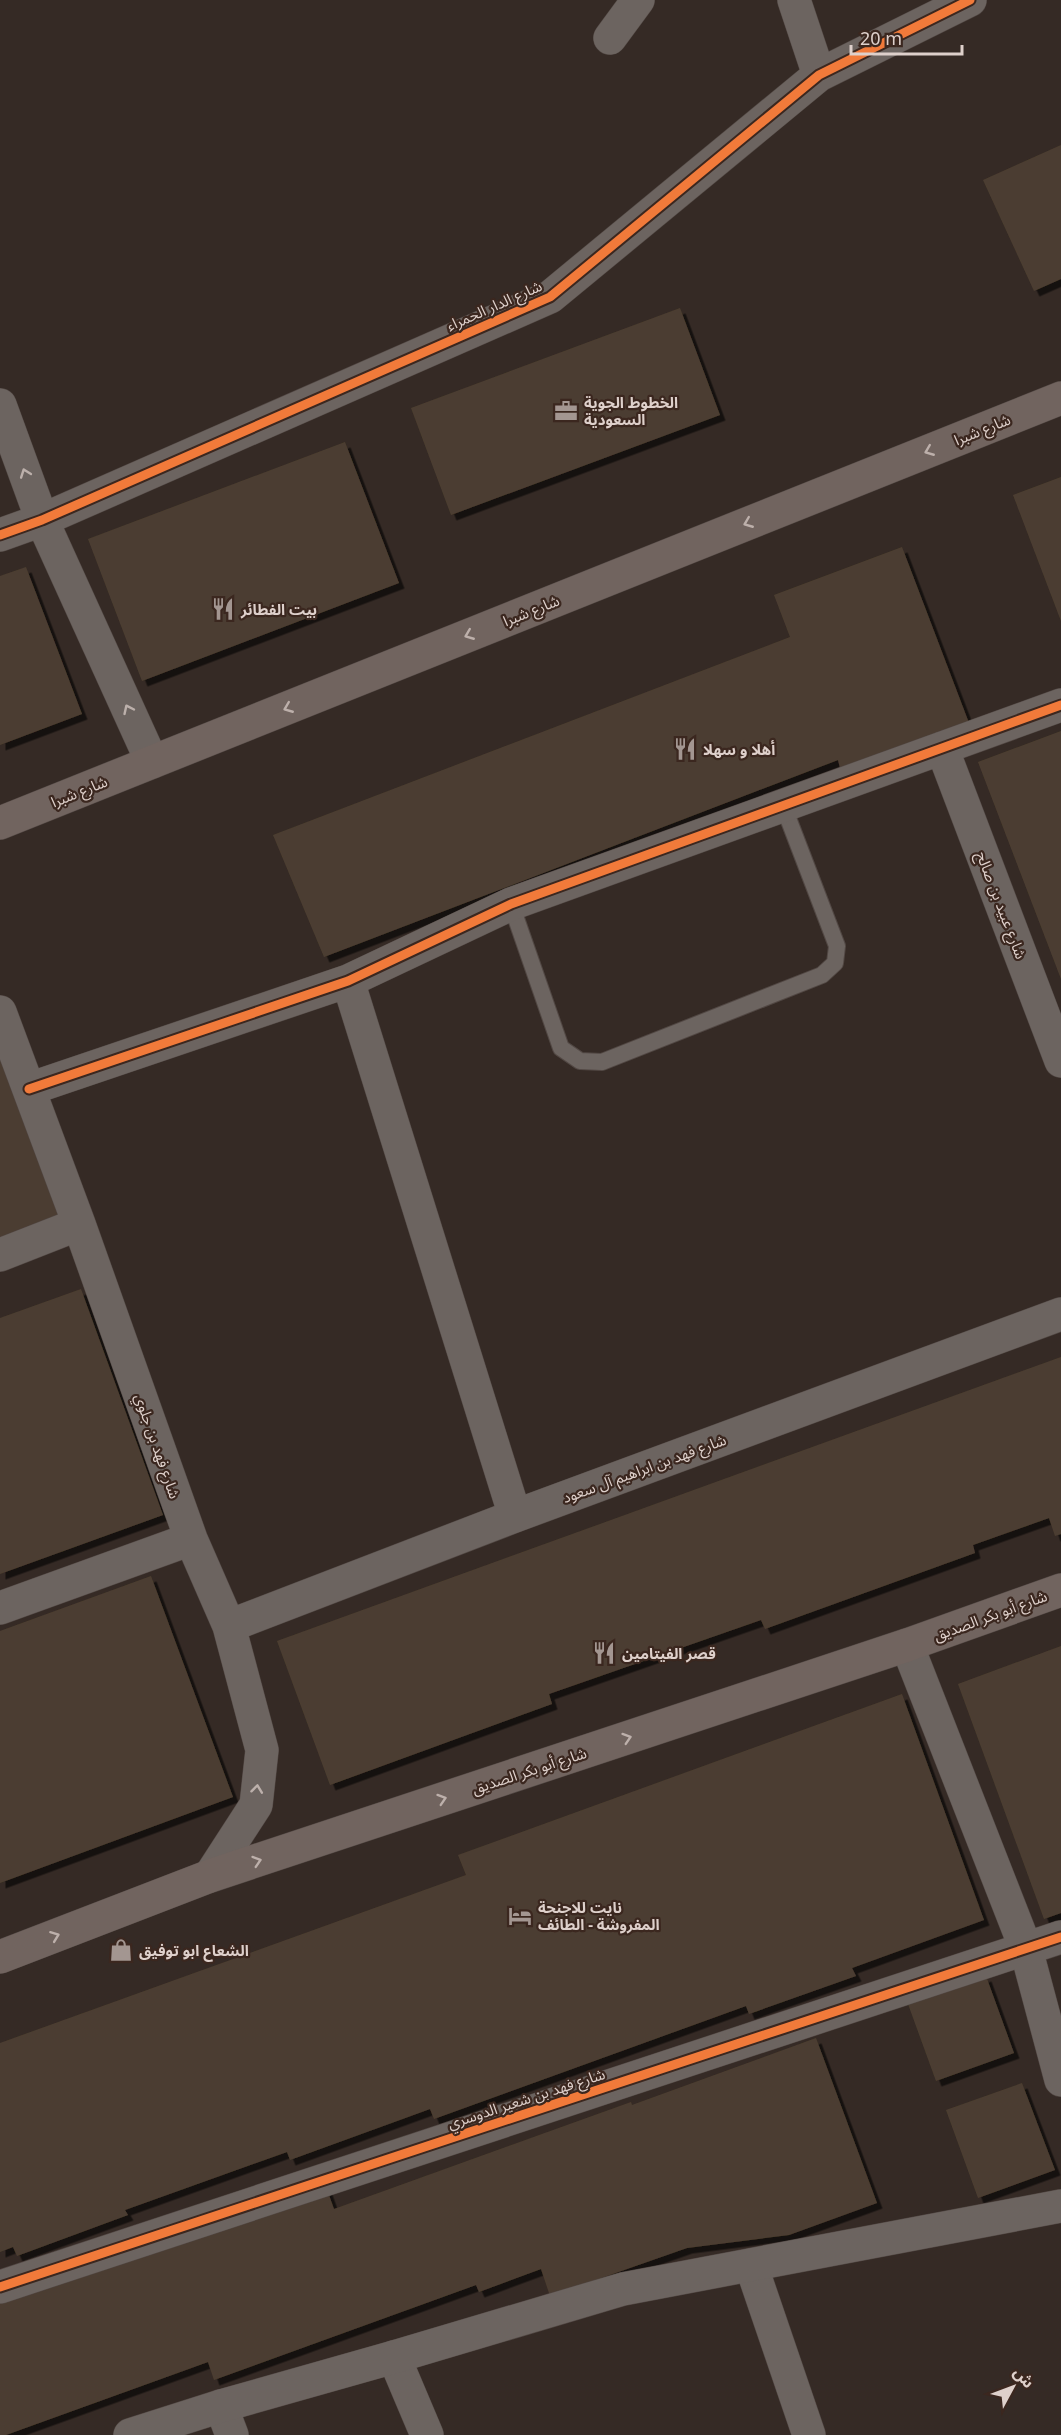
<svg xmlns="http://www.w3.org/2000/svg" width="1061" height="2435" viewBox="0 0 1061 2435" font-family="'Noto Sans','Noto Sans Arabic',sans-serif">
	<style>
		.building { fill: #4c3e30; filter: url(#shadow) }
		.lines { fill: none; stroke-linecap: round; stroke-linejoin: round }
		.service-casing { stroke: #524844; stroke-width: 18 }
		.minor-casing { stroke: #524844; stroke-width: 34 }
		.tertiary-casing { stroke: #524844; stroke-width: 34 }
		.primary-casing { stroke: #524844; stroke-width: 34 }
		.service { stroke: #6c6460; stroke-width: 16 }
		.minor { stroke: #6c6460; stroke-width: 33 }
		.tertiary { stroke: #6c6460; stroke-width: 33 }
		.primary { stroke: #71645f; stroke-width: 33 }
		.cycleway-casing { stroke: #3b271f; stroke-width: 13 }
		.cycleway { stroke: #f17a3a; stroke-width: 9 }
		.oneway { stroke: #bdb0ab }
		.oneway2 { stroke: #bcb0ab }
		.labels { text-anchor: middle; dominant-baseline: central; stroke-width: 4.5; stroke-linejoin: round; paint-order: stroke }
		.street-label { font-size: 15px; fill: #ded0cb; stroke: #3b271f }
		.poi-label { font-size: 15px; font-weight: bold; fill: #ded0cb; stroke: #3b271f; text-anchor: start }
	</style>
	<defs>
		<filter id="shadow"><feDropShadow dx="5.5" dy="5.5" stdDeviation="0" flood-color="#0009"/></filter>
	</defs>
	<rect width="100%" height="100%" fill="#352a25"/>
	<path class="building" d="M1061 145V279L1034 291 983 180Z
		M680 308 720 415 451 515 411 408Z
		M345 442 399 583 142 681 88 539Z
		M1061 477V621L1013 495Z
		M902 547 969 723 841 772 838 760 324 957 273 835 790 637 774 595Z
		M26 567 82 714 0 745V576Z
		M1061 731V979L978 762Z
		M0 1047 67 1217 0 1243Z
		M81 1289 163 1515 0 1574V1318Z
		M1061 1357V1534L1055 1536 1049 1518 973 1545 975 1553 765 1629 761 1620 549 1694 552 1704 330 1785 277 1641Z
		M151 1576 233 1797 0 1883V1631Z
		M1061 1646V1913L1044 1919 958 1684Z
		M902 1694 984 1920 852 1968 856 1976 749 2014 746 2006 434 2119 430 2109 290 2160 287 2152 125 2210 128 2215 17 2256 13 2247 0 2252V2043L466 1875 458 1855Z
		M986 1976 1014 2053 936 2081 908 2004Z
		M816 2038 877 2203 789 2235 687 2248 550 2296 541 2269 479 2292 476 2285 214 2380 208 2362 6 2435H0V2301L325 2184 334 2209 631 2102 632 2105Z
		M1022 2083 1055 2170 978 2198 946 2110Z"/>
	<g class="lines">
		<g class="service-casing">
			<path id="service" d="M511 904 561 1048 580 1061 602 1062 822 975 835 963 837 946 783 805"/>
		</g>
		<g class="minor-casing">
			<path id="minor" d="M794 0 819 75
				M610 38 638 0
				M0 405 42 520 152 762
				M0 535 42 520 550 297 819 75 970 0
				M942 748 1061 1061
				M348 981 515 1516
				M0 1012 79 1224 191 1539 229 1626 262 1750 256 1805 210 1876
				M29 1089 348 981 511 904 1061 705
				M0 1255 79 1224
				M0 1608 191 1539
				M229 1626 515 1516 1061 1314
				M907 1645 1026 1949 1061 2080
				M751 2265 809 2435
				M0 2287 1061 1937
				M394 2357 427 2435
				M221 2406 232 2435"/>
		</g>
		<g class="tertiary-casing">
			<path id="tertiary" d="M130 2435 221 2406 394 2357 623 2289 1061 2206"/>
		</g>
		<g class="primary-casing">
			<path id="primary" d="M0 823 1061 398
				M0 1957 210 1876 907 1645 1061 1590"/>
		</g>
		<use href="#service" class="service"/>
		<use href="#minor" class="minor"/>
		<use href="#tertiary" class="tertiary"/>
		<use href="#primary" class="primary"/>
		<g class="cycleway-casing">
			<path id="cycleway" d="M0 535 42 520 550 297 819 75 970 0
				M29 1089 348 981 511 904 1061 705
				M0 2287 1061 1937"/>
		</g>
		<use href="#cycleway" class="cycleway"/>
	</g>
	<defs><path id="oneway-chevron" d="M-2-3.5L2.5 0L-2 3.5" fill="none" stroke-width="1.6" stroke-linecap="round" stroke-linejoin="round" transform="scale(1.5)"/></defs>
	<g class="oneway">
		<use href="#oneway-chevron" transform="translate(929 451) rotate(158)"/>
		<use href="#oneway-chevron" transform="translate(748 523) rotate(158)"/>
		<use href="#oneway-chevron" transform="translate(469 635) rotate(158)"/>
		<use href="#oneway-chevron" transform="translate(288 708) rotate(158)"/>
		<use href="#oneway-chevron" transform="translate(627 1738) rotate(-18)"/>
		<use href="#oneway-chevron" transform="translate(442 1799) rotate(-18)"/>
		<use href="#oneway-chevron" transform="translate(257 1861) rotate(-18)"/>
		<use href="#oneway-chevron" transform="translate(55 1936) rotate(-21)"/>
	</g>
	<g class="oneway2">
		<use href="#oneway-chevron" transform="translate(25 473) rotate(-110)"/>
		<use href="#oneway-chevron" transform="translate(128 709) rotate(-115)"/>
		<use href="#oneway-chevron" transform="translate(257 1789) rotate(-83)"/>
	</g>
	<defs>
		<g id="office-bare" transform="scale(1.8)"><path d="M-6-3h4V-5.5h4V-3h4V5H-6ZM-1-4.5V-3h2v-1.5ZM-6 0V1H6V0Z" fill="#a39691" stroke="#3b271f" stroke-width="2.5" paint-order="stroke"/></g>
		<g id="restaurant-bare" transform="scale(1.8)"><path d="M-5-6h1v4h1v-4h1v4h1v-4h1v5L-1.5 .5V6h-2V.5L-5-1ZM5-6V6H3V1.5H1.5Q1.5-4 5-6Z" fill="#a39691" stroke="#3b271f" stroke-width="2.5" paint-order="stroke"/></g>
		<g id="hotel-bare" transform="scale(1.8)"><path d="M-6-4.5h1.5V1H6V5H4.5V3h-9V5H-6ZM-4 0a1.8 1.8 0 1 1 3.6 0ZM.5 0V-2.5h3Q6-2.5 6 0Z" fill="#a39691" stroke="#3b271f" stroke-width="2.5" paint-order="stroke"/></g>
		<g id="shop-bare" transform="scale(1.8)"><path d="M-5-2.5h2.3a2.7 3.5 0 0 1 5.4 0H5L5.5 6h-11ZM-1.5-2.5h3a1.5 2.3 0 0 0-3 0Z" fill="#a39691" stroke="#3b271f" stroke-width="2.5" paint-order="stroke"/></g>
	</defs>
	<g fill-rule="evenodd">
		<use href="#office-bare" x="566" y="411"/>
		<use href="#restaurant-bare" x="223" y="609"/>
		<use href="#restaurant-bare" x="685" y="749"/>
		<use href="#restaurant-bare" x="604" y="1653"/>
		<use href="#hotel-bare" x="520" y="1916"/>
		<use href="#shop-bare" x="121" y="1950"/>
	</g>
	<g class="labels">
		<g class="street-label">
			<text transform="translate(494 305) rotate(-24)">شارع الدار الحمراء</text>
			<text transform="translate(982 429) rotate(-22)">شارع شبرا</text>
			<text transform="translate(531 610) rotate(-22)">شارع شبرا</text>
			<text transform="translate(79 791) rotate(-22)">شارع شبرا</text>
			<text transform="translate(1002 905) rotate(69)">شارع عبيد بن صالح</text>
			<text transform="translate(158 1446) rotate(71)">شارع فهد بن جلوي</text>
			<text transform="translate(644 1468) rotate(-20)">شارع فهد بن ابراهيم آل سعود</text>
			<text transform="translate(990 1615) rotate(-20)">شارع أبو بكر الصديق</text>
			<text transform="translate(529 1770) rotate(-18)">شارع أبو بكر الصديق</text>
			<text transform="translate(526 2098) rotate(-18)">شارع فهد بن شعير الدوسري</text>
		</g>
		<g class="poi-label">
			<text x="584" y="402">الخطوط الجوية<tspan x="584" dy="17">السعودية</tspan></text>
			<text x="241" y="609">بيت الفطائر</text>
			<text x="703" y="749">أهلا و سهلا</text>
			<text x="622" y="1653">قصر الفيتامين</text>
			<text x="538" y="1907">نايت للاجنحة<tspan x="538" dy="17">المفروشة - الطائف</tspan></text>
			<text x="139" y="1950">الشعاع ابو توفيق</text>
		</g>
	</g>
	<g transform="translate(1013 2387) rotate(49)" stroke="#3b271f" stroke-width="4.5" paint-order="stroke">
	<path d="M0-4.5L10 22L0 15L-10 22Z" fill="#ded0cb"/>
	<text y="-9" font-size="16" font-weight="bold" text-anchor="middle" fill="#ded0cb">ش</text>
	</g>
	<path d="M851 45v9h111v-9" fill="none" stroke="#ded0cb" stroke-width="3"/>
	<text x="860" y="45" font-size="18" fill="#ded0cb" stroke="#3b271f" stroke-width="4.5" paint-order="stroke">20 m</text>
</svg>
